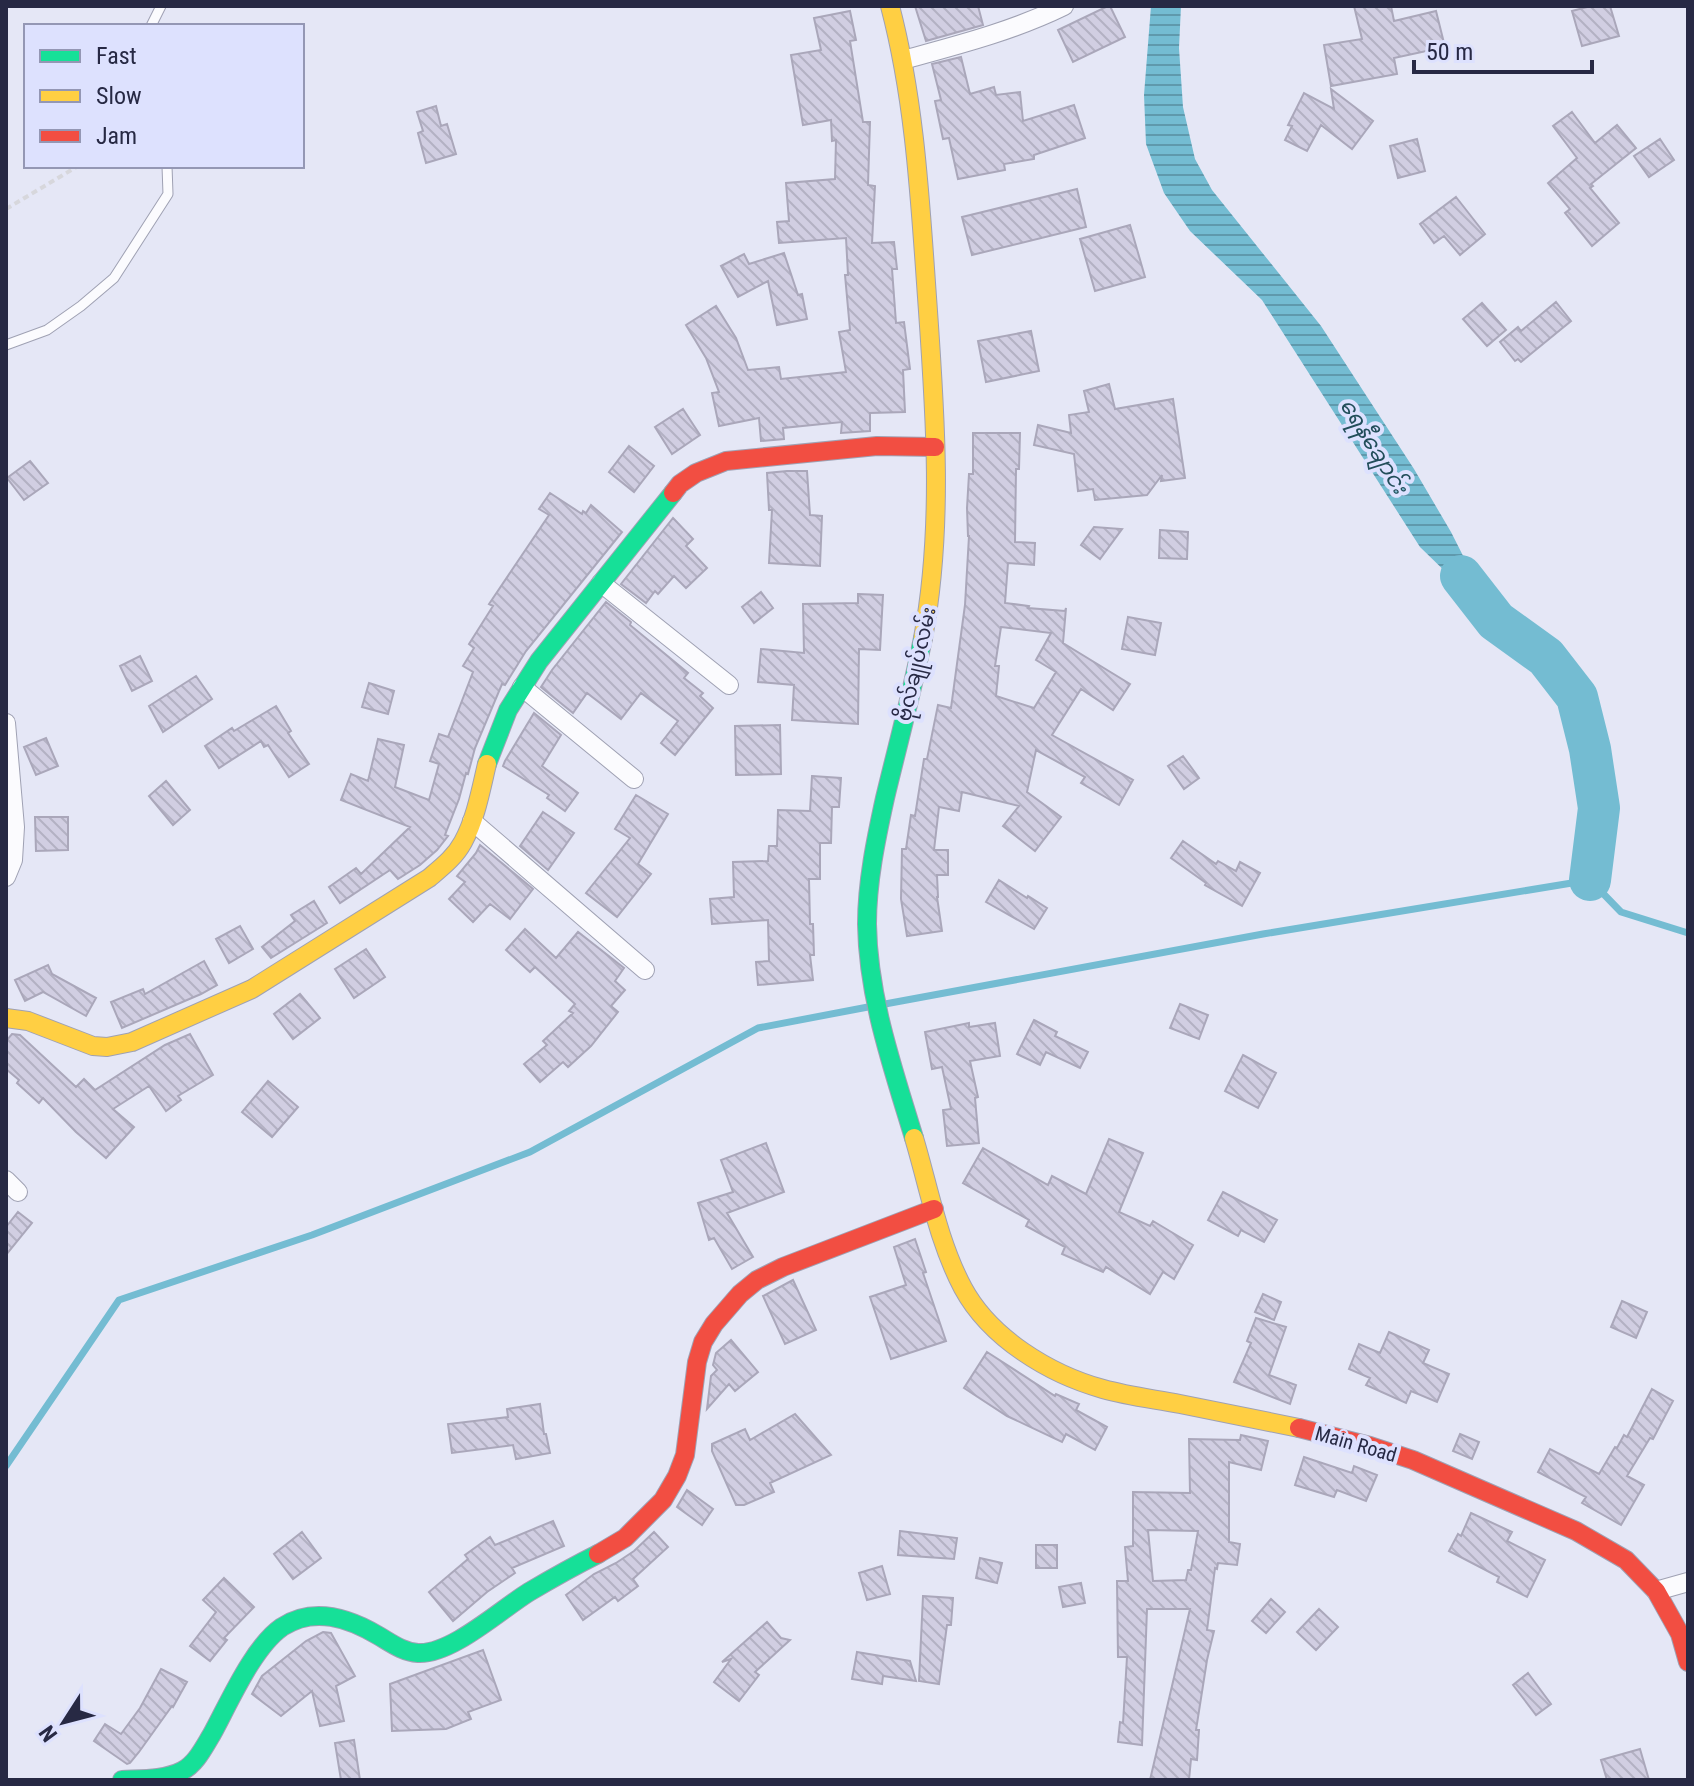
<svg xmlns="http://www.w3.org/2000/svg" width="1694" height="1786" viewBox="0 0 1694 1786" font-family="'Roboto Condensed','Noto Sans Myanmar',sans-serif">
	<style>
		.water { fill: url(#water-rules) }
		.lines { fill: none; stroke-linecap: round; stroke-linejoin: round }
		.stream { stroke: #74bcd2; stroke-width: 7 }
		.river { stroke: #74bcd2; stroke-width: 42 }
		.building { fill: url(#building-back-hatch); stroke: #aaa7ba; stroke-width: 2; fill-rule: evenodd }
		.lane-casing { stroke: #9fa1b3; stroke-width: 11 }
		.street-casing { stroke: #9fa1b3; stroke-width: 20 }
		.fast-casing { stroke: #9fa1b3; stroke-width: 20 }
		.slow-casing { stroke: #9fa1b3; stroke-width: 20 }
		.jam-casing { stroke: #9fa1b3; stroke-width: 20 }
		.path { stroke: #d7d7dc; stroke-width: 4; stroke-dasharray: 6 4; stroke-linecap: butt }
		.lane { stroke: #fbfbfe; stroke-width: 9 }
		.street { stroke: #fbfbfe; stroke-width: 18 }
		.fast { stroke: #16e098; stroke-width: 18 }
		.slow { stroke: #ffcf43; stroke-width: 18 }
		.jam { stroke: #f24e42; stroke-width: 18 }
		.labels { text-anchor: middle; dominant-baseline: central; stroke-width: 8; stroke-linejoin: round; paint-order: stroke }
		.street-label { font-size: 20px; fill: #272944; stroke: #dde1fe }
		.water-label { font-size: 22px; font-style: italic; fill: #224e5a; stroke: #dde1fe }
	</style>
	<defs>
		<pattern id="water-rules" width="6" height="5" patternUnits="userSpaceOnUse" patternTransform="scale(2)"><rect width="6" height="5" fill="#74bcd2"/><path d="M0 2.5h6" fill="none" stroke="#5f99ac"/></pattern>
		<pattern id="building-back-hatch" width="6" height="6" patternUnits="userSpaceOnUse" patternTransform="scale(2)"><rect width="6" height="6" fill="#d1cee2"/><path d="M-1 5l2 2M0 0l6 6M5-1l2 2" fill="none" stroke="#b3b1c3"/></pattern>
	</defs>
	<rect width="100%" height="100%" fill="#e5e7f6"/>
	<path class="water" d="M1151 6H1181L1179 48 1183 107 1195 159 1212 190 1321 326 1414 469 1451 532 1496 621 1420 547 1262 300 1190 231 1164 193 1146 144 1144 95Z"/>
	<g class="lines">
		<path class="stream" d="M885 1004 1263 934 1590 880 1621 912 1688 933
			M6 1466 119 1300 312 1235 530 1152 758 1028 868 1007"/>
		<path class="river" d="M1461 576 1496 621 1546 657 1577 697 1590 749 1599 808 1590 880"/>
	</g>
	<path class="building" d="M915 6H978L983 25 926 41Z
		M1108 6H1110L1125 37 1073 62 1058 30Z
		M1354 6H1391L1394 21 1436 11 1445 47 1394 58 1397 74 1331 86 1324 45 1362 39Z
		M1591 6H1610L1619 36 1582 46 1572 11Z
		M850 11 856 40 850 41 863 122H870L868 185 875 186 872 243 894 242 897 269H892L896 323 904 322 910 369 903 370 905 412 870 413V431L841 433 842 422 783 428 784 439 761 441 759 418 719 426 712 393 719 392 706 358 686 325 716 306 736 338 748 370 779 367 781 379 846 372 839 332 850 330 845 275H848L846 238 779 243 777 222 789 221 786 183 835 179 836 140 832 141 831 120 803 125 791 55 821 50 814 18Z
		M961 57 970 94 994 87 996 95 1020 92 1023 121 1074 105 1085 138 1034 155V159L1004 164 1005 170 958 179 949 138 943 139 935 101 941 100 932 64Z
		M1331 89 1373 121 1352 149 1321 125 1307 151 1285 140 1292 126 1288 125 1304 93 1334 109Z
		M436 106 441 126 447 124 456 154 426 163 418 133 423 131 417 112Z
		M1572 112 1595 143 1617 125 1636 148 1591 184 1593 186 1590 188 1619 223 1592 246 1565 213 1570 209 1548 183 1577 158 1553 126Z
		M1417 139 1425 171 1398 178 1390 146Z
		M1660 139 1674 160 1649 177 1634 156Z
		M1077 189 1086 227 972 255 962 217Z
		M1456 197 1485 234 1460 255 1444 236 1434 243 1420 224Z
		M1130 225 1145 277 1095 291 1080 239Z
		M784 253 798 295 802 294 807 319 777 325 768 281 738 297 721 266 744 254 749 264Z
		M1556 302 1571 321 1521 362 1518 359 1515 361 1500 342 1518 327 1521 331Z
		M1482 303 1506 330 1487 346 1463 319Z
		M1031 331 1039 371 986 382 978 341Z
		M1109 384 1115 409 1173 399 1185 478 1161 481 1162 475 1147 495 1095 500 1093 489 1078 491 1074 454 1034 445 1038 425 1071 433 1069 415 1089 412 1084 391Z
		M683 409 700 435 672 454 655 427Z
		M973 433H1020L1019 469H1016L1015 542 1035 543 1034 565 1008 563 1005 603 1029 606 1028 608 1065 611 1066 608 1063 643 1130 684 1113 710 1081 689 1052 735 1133 780 1119 805 1081 783 1085 777 1036 750 1027 792 1061 817 1035 851 1003 826 1019 806 962 792 959 811 939 807 934 850H948V875H937L938 897H937L942 931 907 936 901 899 902 849H906L911 815 915 816 924 759H927L938 705 951 708 965 605 969 536H968L967 508 969 474H973ZM1001 627 1051 633 1036 660 1056 672 1034 708 996 696 999 666H995Z
		M629 446 654 466 634 492 609 472Z
		M30 461 48 483 24 500 7 478Z
		M787 471H807L810 515 822 516 820 566 769 563 772 510H769L767 473Z
		M550 493 582 514 583 511 586 513 591 505 622 532 526 651 505 685 502 684 475 748 468 774 466 773 459 799 445 835 448 836 437 850 420 865 398 879 390 870 340 903 329 887 356 868 361 874 410 827 341 800 351 774 368 781 378 739 404 745 395 787 429 800 439 764 430 761 439 734 448 737 473 672 463 666 474 648 469 644 493 606 489 604 549 515 539 509Z
		M673 518 693 539 686 546 707 568 686 588 674 576 658 594 655 591 646 603 621 584Z
		M1094 527 1122 529 1100 559 1081 545Z
		M1160 530 1188 532 1187 559 1159 558Z
		M761 592 773 608 754 623 742 607Z
		M858 594 883 595 880 650 859 649 858 724 792 720 794 685 758 682 761 649 804 653 803 604 858 603Z
		M606 602 631 622 630 625 688 673 684 678 703 693 700 696 713 708 675 755 661 743 678 721 641 693 621 719 587 693 573 713 541 687 552 670Z
		M1128 617 1161 623 1155 655 1122 649Z
		M140 656 152 681 132 691 120 666Z
		M196 676 212 699 163 732 149 706Z
		M369 683 394 691 388 714 362 707Z
		M276 706 291 731 288 733 309 764 289 777 268 745 264 747 261 741 219 768 205 746 232 728 234 731Z
		M534 713 561 735 542 766 578 793 565 811 547 798 549 795 503 766 505 761Z
		M780 725 781 774 736 775 735 726Z
		M46 738 58 766 36 775 24 747Z
		M1183 756 1199 778 1184 789 1168 766Z
		M812 776 841 778 839 807H832L831 843H820V879H809L810 924H813L814 955H810L813 980 758 985 756 962 769 961 768 920 712 924 710 899 734 897 733 862 768 861 769 846H777L778 810 810 811Z
		M166 781 190 810 173 825 149 796Z
		M636 795 668 814 638 864 651 874 617 917 586 893 630 838 615 829Z
		M543 812 574 833 548 870 520 846Z
		M35 817H68V850L36 851Z
		M1183 841 1216 864 1218 861 1236 871 1240 862 1260 873 1242 906 1205 885 1206 883 1171 858Z
		M480 845 533 889 510 919 490 904 473 922 449 899 465 882 457 876 476 853Z
		M999 880 1027 898 1028 896 1047 908 1034 929 986 902Z
		M314 901 327 923 271 958 262 947 295 921 291 915Z
		M240 926 253 949 229 963 216 939Z
		M525 929 556 958 578 932 624 968 615 981 625 990 611 1006 618 1012 591 1046 568 1067 563 1062 540 1082 524 1064 547 1045 543 1041 573 1013 569 1011 575 1004 535 967 530 972 506 950Z
		M366 949 385 977 354 998 335 969Z
		M204 961 217 985 201 994 122 1028 111 1002 143 989 145 994Z
		M48 965 52 974 96 998 86 1016 43 992 25 1001 15 980Z
		M300 994 320 1018 293 1039 274 1014Z
		M1180 1004 1208 1015 1199 1039 1170 1028Z
		M1034 1020 1057 1032 1055 1036 1088 1052 1080 1068 1046 1052 1040 1065 1017 1054Z
		M969 1023V1027L995 1023 1000 1056 970 1061 978 1097 975 1098 979 1143 947 1146 943 1110 951 1109 942 1067 932 1069 925 1032Z
		M12 1034 20 1035 76 1087 84 1079 95 1090 165 1045 190 1034 213 1075 178 1096 181 1100 166 1111 149 1086 113 1109 134 1127 106 1158 76 1132 43 1098 39 1103 17 1083 19 1080 6 1069V1041Z
		M1243 1055 1276 1073 1258 1108 1225 1091Z
		M268 1081 298 1107 272 1137 242 1112Z
		M1109 1139 1143 1153 1119 1212 1150 1226 1153 1221 1193 1245 1174 1279 1163 1272 1150 1294 1106 1267 1103 1272 1062 1254 1065 1247 1026 1226 1029 1220 963 1183 983 1148 1048 1185 1052 1176 1086 1194Z
		M766 1143 784 1192 727 1213 753 1257 732 1269 714 1238 709 1240 698 1203 733 1192 721 1160Z
		M1223 1192 1277 1220 1264 1242 1241 1230 1238 1236 1208 1220Z
		M18 1212 32 1223 6 1255V1227Z
		M915 1239 926 1272 923 1273 946 1341 891 1359 870 1297 906 1285 894 1247Z
		M793 1280 816 1330 785 1344 763 1296Z
		M1263 1294 1281 1302 1274 1320 1255 1312Z
		M1622 1301 1647 1312 1636 1338 1611 1327Z
		M1256 1318 1286 1327 1269 1375 1296 1385 1290 1404 1234 1382 1251 1343 1247 1341Z
		M1389 1332 1429 1350 1423 1363 1449 1374 1437 1402 1411 1391 1406 1403 1366 1385 1370 1378 1349 1369 1359 1344 1380 1353Z
		M731 1340 758 1372 735 1391 729 1384 707 1409 711 1376 717 1370 713 1365 716 1353Z
		M987 1352 1055 1396 1056 1394 1079 1404 1076 1410 1107 1427 1095 1450 1066 1434 1062 1442 1007 1416 964 1388Z
		M1652 1389 1673 1401 1653 1439 1650 1438 1627 1476 1644 1485 1621 1525 1582 1503 1586 1497 1538 1472 1550 1449 1599 1474 1615 1447 1617 1448 1624 1435 1627 1437Z
		M540 1404 544 1434H546L550 1453 516 1459 513 1445 452 1453 448 1424 508 1417 507 1409Z
		M795 1414 831 1455 770 1483 774 1492 744 1505H736L712 1451V1444L745 1429 750 1440Z
		M1460 1434 1479 1442 1472 1459 1453 1451Z
		M1241 1435 1268 1441 1261 1470 1229 1462V1542L1240 1544 1237 1565 1218 1563 1217 1569 1215 1568 1207 1630 1214 1631 1207 1660 1196 1730H1199L1197 1760 1191 1759 1189 1780H1150L1190 1609H1147L1142 1745 1118 1742 1120 1722 1123 1723 1127 1657H1118L1117 1581H1128L1125 1547 1133 1546V1492L1190 1493 1189 1439 1240 1440ZM1148 1530 1198 1531 1191 1570H1188L1186 1580 1153 1581Z
		M1304 1457 1352 1473 1354 1466 1377 1475 1366 1501 1337 1490 1334 1497 1295 1485Z
		M687 1490 713 1509 702 1525 677 1507Z
		M1471 1513 1512 1532 1507 1541 1545 1560 1527 1597 1497 1582 1499 1577 1449 1551 1458 1534 1461 1536Z
		M553 1521 564 1546 512 1568 515 1573 487 1592 453 1621 429 1592 468 1559 465 1555 490 1537 495 1545Z
		M900 1531 957 1538 954 1559 898 1555Z
		M302 1532 321 1558 293 1579 274 1554Z
		M654 1532 668 1547 633 1579 638 1586 618 1601 615 1597 583 1620 566 1595 594 1574 616 1563 634 1551Z
		M1036 1545H1057V1568H1036Z
		M980 1558 1002 1563 997 1583 976 1578Z
		M882 1566 890 1594 867 1600 859 1573Z
		M224 1578 254 1607 224 1638 227 1640 210 1661 190 1646 216 1612 203 1600Z
		M1081 1583 1085 1603 1063 1607 1059 1587Z
		M923 1596 953 1598 951 1625H947L939 1684 919 1681Z
		M1271 1599 1285 1612 1266 1633 1252 1621Z
		M1319 1609 1338 1627 1316 1650 1297 1632Z
		M767 1622 781 1638 790 1640 755 1672 759 1675 739 1701 714 1682 731 1659 722 1662Z
		M323 1632 331 1633 355 1676 336 1686 344 1721 320 1726 312 1691 281 1716 252 1694 262 1676 306 1641Z
		M483 1650 501 1700 468 1712 471 1719 446 1729 392 1731 390 1684Z
		M857 1652 910 1661 916 1681 883 1676 882 1684 852 1679Z
		M161 1669 187 1682 173 1707 172 1706 139 1752 130 1763 127 1764 94 1741 105 1724 121 1734 140 1708Z
		M1528 1673 1551 1704 1536 1715 1513 1685Z
		M354 1740 360 1780H341L335 1743Z
		M1640 1749 1649 1780H1607L1601 1760Z"/>
	<g class="lines">
		<g class="lane-casing">
			<path id="lane" d="M151 26 161 6
				M6 345 47 330 81 306 114 278 168 194 167 166"/>
		</g>
		<g class="street-casing">
			<path id="street" d="M903 60C958 45 1013 31 1064 6
				M601 583 729 685
				M522 687 634 779
				M6 723 15 827 13 860 6 877
				M472 821 645 970
				M6 1180 18 1192
				M1656 1591 1688 1582"/>
		</g>
		<g class="fast-casing">
			<path id="fast" d="M487 764 508 710 539 661 673 493
				M914 1138C893 1068 868 998 867 924 867 882 876 839 885 798 898 744 912 692 923 638
				M122 1780C142 1779 164 1780 182 1771 196 1764 204 1747 212 1734 229 1703 253 1647 282 1627 314 1606 349 1618 379 1636 391 1643 403 1652 418 1653 451 1655 500 1610 529 1592 551 1579 574 1566 598 1554"/>
		</g>
		<g class="slow-casing">
			<path id="slow" d="M890 6C915 101 920 199 927 297 935 410 944 526 923 638
				M6 1018 28 1021 93 1046 107 1047 132 1042 252 989 429 878C442 867 455 857 463 842 476 818 481 789 487 764
				M914 1138C929 1188 938 1241 963 1288 990 1338 1049 1374 1103 1389 1128 1396 1154 1399 1180 1404 1220 1412 1260 1420 1299 1428"/>
		</g>
		<g class="jam-casing">
			<path id="jam" d="M673 493 680 484 696 473 726 461 877 446 935 447
				M1299 1428 1370 1446 1413 1460 1576 1531 1626 1560 1656 1591 1680 1634 1688 1662
				M598 1554 625 1538 663 1500 677 1476 685 1455 697 1362 703 1342 714 1324 740 1294 757 1280 783 1267 934 1209"/>
		</g>
		<path class="path" d="M6 209 78 166"/>
		<use href="#lane" class="lane"/>
		<use href="#street" class="street"/>
		<use href="#fast" class="fast"/>
		<use href="#slow" class="slow"/>
		<use href="#jam" class="jam"/>
	</g>
	<g class="labels">
		<g class="street-label">
			<text transform="translate(916 664) rotate(-77)">ဗိုလ်‌ချုပ်‌လမ်း</text>
			<text transform="translate(1356 1444) rotate(16)">Main Road</text>
		</g>
		<g class="water-label">
			<text transform="translate(1374 446) rotate(58)">ရေနီချောင်း</text>
		</g>
	</g>
	<rect width="1694" height="1786" fill="none" stroke="#272944" stroke-width="16"/>
	<rect x="24" y="24" width="280" height="144" fill="#dde1fe" stroke="#9497b4" stroke-width="2"/>
	<rect x="40" y="50" width="40" height="12" fill="#16e098" stroke="#9497b4" stroke-width="2"/>
	<text x="96" y="64" font-size="24" fill="#272944">Fast</text>
	<rect x="40" y="90" width="40" height="12" fill="#ffcf43" stroke="#9497b4" stroke-width="2"/>
	<text x="96" y="104" font-size="24" fill="#272944">Slow</text>
	<rect x="40" y="130" width="40" height="12" fill="#f24e42" stroke="#9497b4" stroke-width="2"/>
	<text x="96" y="144" font-size="24" fill="#272944">Jam</text>
	<g transform="translate(64 1722) rotate(234)" stroke="#dde1fe" stroke-width="6" paint-order="stroke">
	<path d="M0-6L14 30L0 20L-14 30Z" fill="#272944"/>
	<text y="-12" font-size="22" font-weight="bold" text-anchor="middle" fill="#272944">N</text>
	</g>
	<path d="M1414 60v12h178v-12" fill="none" stroke="#272944" stroke-width="4"/>
	<text x="1426" y="60" font-size="24" fill="#272944" stroke="#dde1fe" stroke-width="6" paint-order="stroke">50 m</text>
</svg>
